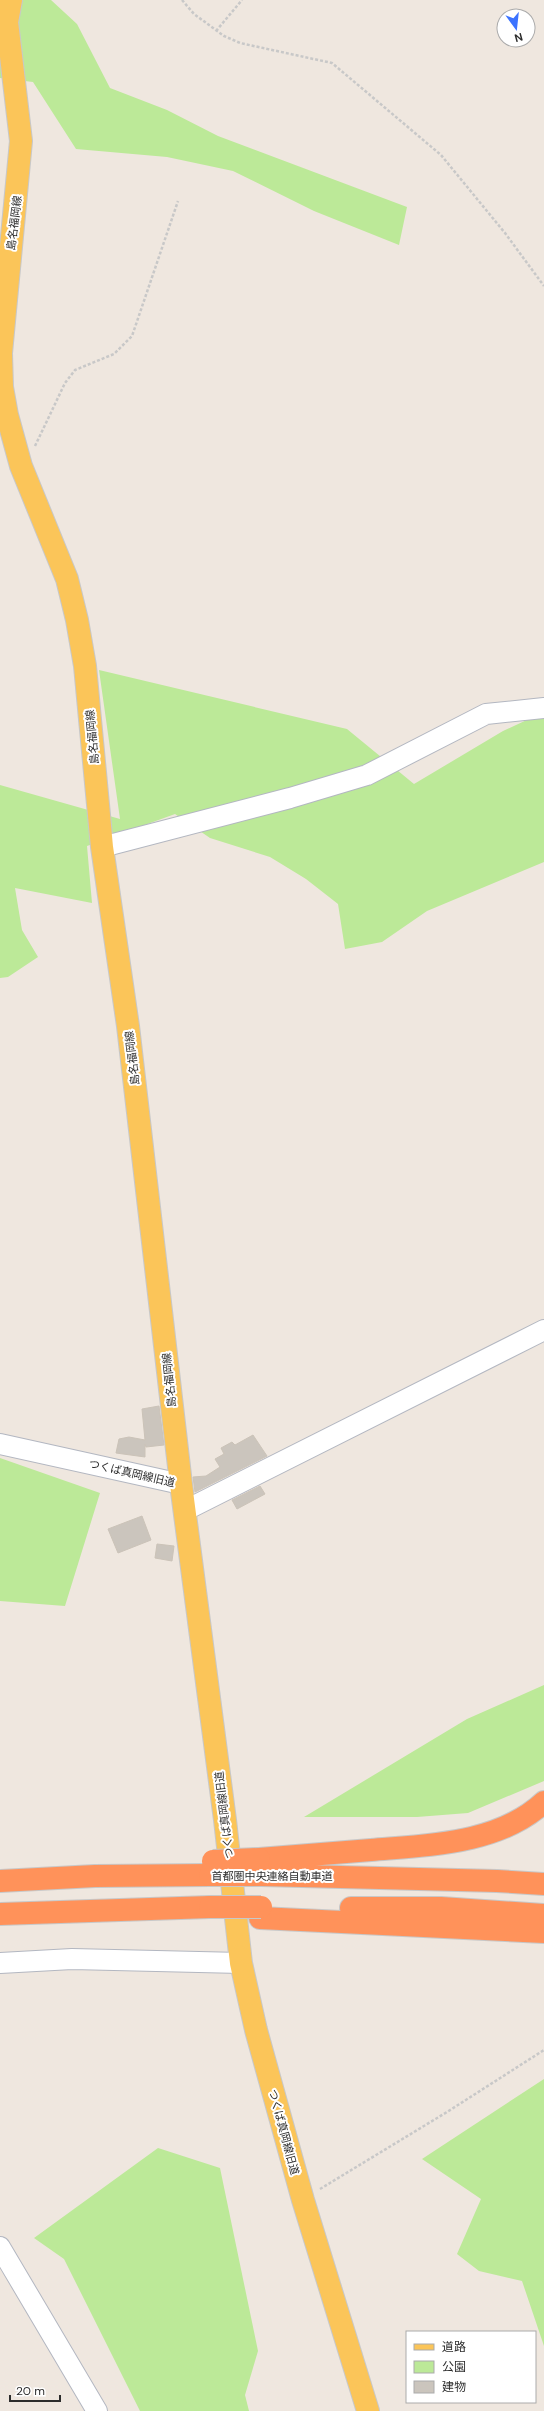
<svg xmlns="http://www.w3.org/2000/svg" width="544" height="2411" viewBox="0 0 544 2411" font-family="'DM Sans','Noto Sans JP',sans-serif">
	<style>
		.green { fill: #bce998 }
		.building { fill: #cbc5bd; stroke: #cbc3b8 }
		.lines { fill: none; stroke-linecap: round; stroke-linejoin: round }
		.minor-casing { stroke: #b3b7c1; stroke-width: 22 }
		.major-casing { stroke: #c8c8c8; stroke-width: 24 }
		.highway-casing { stroke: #c8c8c8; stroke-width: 24 }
		.path { stroke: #c8c8c8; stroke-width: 2.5; stroke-dasharray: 3 2; stroke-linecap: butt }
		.minor { stroke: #fff; stroke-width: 20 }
		.major { stroke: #fbc559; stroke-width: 22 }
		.highway { stroke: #ff925a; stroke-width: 22 }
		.highway-bridge-casing { stroke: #c8c8c8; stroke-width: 24; stroke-linecap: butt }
		.highway-bridge { stroke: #ff925a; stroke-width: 22 }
		.labels { text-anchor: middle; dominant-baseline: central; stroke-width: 4; stroke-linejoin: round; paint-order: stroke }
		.street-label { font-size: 11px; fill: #2d2d2d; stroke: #fff }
	</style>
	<rect width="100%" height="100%" fill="#efe7df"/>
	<path class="green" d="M0 0H51L77 24 110 88 167 110 218 136 407 207 399 245 314 211 233 171 167 157 76 149 33 82 0 78Z
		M99 670 347 729 414 784 503 731 544 712V862L427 911 382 942 345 949 338 904 306 879 270 857 210 838 175 814 87 846 92 903 15 888 22 930 38 957 8 977 0 978V785L120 819Z
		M0 1458 100 1493 65 1606 0 1601Z
		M544 1685V1781L468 1813 417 1817H304L467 1719Z
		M544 2079V2346L522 2281 479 2271 457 2254 481 2199 422 2159Z
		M158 2148 220 2168 258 2351 245 2395 249 2411H140L64 2259 34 2238Z"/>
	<path class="building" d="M159 1406 164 1445 146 1447 145 1444V1457L116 1453 119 1439 129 1437 145 1440 142 1409Z
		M253 1435 267 1456 195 1492 193 1477 206 1476 220 1467 215 1459 224 1454 221 1448 232 1442 235 1445Z
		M260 1486 265 1494 237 1509 232 1500Z
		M142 1516 151 1540 118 1553 108 1529Z
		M157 1544 174 1546 172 1561 155 1558Z"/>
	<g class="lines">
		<g class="minor-casing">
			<path id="minor" d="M102 847 290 798 367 775 486 714 544 708
				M0 1444 181 1484
				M184 1511 544 1330
				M0 1963 72 1959 241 1963
				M0 2247 97 2411"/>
		</g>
		<g class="major-casing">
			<path id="major" d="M11 0 7 22 21 141 1 353 2 387 7 415 21 466 67 579 77 620 85 666 102 847 128 1026 181 1484 225 1820 241 1963 256 2030 303 2200 368 2411"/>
		</g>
		<g class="highway-casing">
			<path id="highway" d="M259 1859C296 1856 334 1853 371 1850 429 1845 499 1844 544 1802
				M262 1875 497 1881 544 1884
				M0 1881 95 1876 210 1875
				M351 1908H441L544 1915
				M0 1914 210 1907
				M260 1918 544 1932"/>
		</g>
		<path class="path" d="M182 0 194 14 224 36 240 43 332 63 441 155 505 233 544 286
			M216 31 242 0
			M35 446 65 383 75 370 114 354 132 336 178 201
			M320 2189 447 2112 544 2050"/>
		<use href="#minor" class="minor"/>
		<use href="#major" class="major"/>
		<use href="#highway" class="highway"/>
		<g class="highway-bridge-casing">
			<path id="highway-bridge" d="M213 1861 259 1859
				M210 1875H262
				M210 1907H261"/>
		</g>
		<use href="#highway-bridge" class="highway-bridge"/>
	</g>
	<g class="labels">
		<g class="street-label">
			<text transform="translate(14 223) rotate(-83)">島名福岡線</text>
			<text transform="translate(92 737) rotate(-95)">島名福岡線</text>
			<text transform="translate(132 1058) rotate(-97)">島名福岡線</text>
			<text transform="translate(169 1380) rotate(-96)">島名福岡線</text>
			<text transform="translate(132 1473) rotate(13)">つくば真岡線旧道</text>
			<text transform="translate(224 1815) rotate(-97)">つくば真岡線旧道</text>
			<text x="272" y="1876">首都圏中央連絡自動車道</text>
			<text transform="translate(284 2132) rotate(75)">つくば真岡線旧道</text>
		</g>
	</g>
	<rect x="406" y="2331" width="130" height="72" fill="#ffffff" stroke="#ababab"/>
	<rect x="414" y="2344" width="20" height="6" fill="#fbc559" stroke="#ababab"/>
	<text x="442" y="2351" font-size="12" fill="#2d2d2d">道路</text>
	<rect x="414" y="2361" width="20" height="12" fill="#bce998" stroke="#ababab"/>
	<text x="442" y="2371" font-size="12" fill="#2d2d2d">公園</text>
	<rect x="414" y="2381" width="20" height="12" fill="#cbc5bd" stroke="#ababab"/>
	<text x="442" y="2391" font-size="12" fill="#2d2d2d">建物</text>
	<g transform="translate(516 28) rotate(165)"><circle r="19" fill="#ffffff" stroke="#ababab"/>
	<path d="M0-3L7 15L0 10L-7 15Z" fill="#3c73ff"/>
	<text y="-6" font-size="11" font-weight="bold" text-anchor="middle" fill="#2d2d2d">N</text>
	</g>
	<path d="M10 2395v6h50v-6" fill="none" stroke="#2d2d2d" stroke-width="2"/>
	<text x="16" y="2395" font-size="12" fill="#2d2d2d" stroke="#ffffff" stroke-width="3" paint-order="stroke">20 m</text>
</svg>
